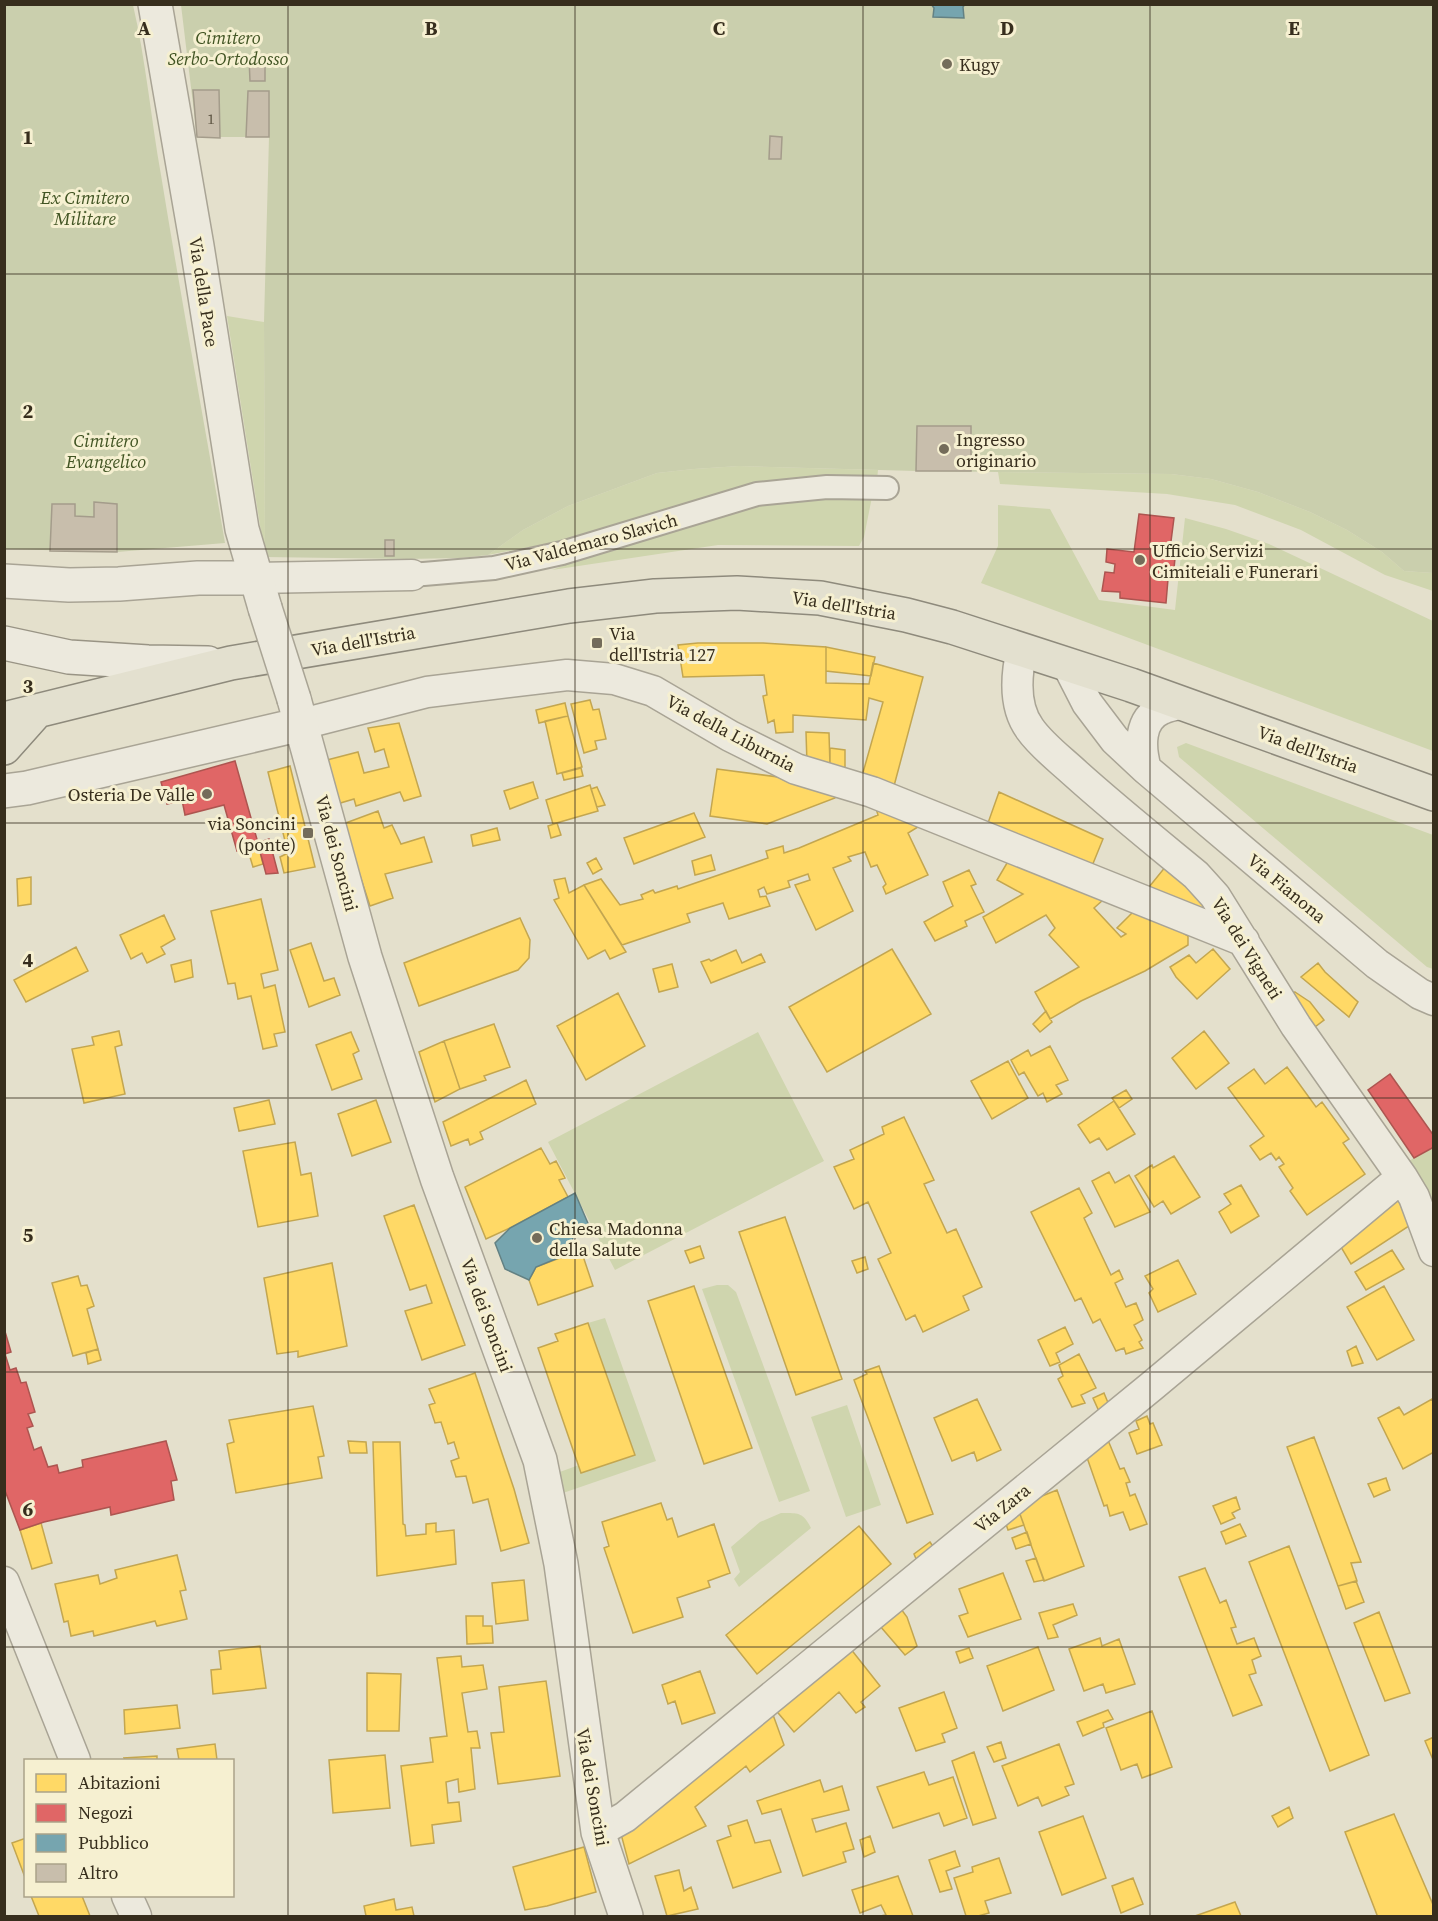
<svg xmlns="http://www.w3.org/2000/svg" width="1438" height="1921" viewBox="0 0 1438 1921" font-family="'Source Serif 4',serif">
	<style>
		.green { fill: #cfd5ae }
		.cemetery { fill: #cacfad }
		.homes { fill: #ffd966; stroke: #c3a650; stroke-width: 1.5 }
		.shops { fill: #e06666; stroke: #ad5550; stroke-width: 1.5 }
		.public { fill: #76a5af; stroke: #638183; stroke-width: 1.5 }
		.building { fill: #c8beac; stroke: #a49c8b; stroke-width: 1.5 }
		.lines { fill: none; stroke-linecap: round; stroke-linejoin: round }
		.pedestrian-casing { stroke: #a9a495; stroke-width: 26 }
		.minor-casing { stroke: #a9a495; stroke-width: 33 }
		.tertiary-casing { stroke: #a9a495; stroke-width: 36 }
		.secondary-casing { stroke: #999485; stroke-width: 36 }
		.primary-casing { stroke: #8e8a7c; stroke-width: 36 }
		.pedestrian { stroke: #ece9dd; stroke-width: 22 }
		.minor { stroke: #ece9dd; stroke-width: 30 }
		.tertiary { stroke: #ece9dd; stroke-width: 33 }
		.secondary { stroke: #ece9dd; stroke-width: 33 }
		.primary { stroke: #e3e0cf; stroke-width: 33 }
		.tertiary-bridge-casing { stroke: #a9a495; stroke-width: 36; stroke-linecap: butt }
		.tertiary-bridge { stroke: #ece9dd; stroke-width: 33 }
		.grid { fill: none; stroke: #372e1d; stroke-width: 1.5; stroke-opacity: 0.55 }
		.poi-dot { fill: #746c5a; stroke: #f6f0d1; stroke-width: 2 }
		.labels { text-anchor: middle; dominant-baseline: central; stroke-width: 6; stroke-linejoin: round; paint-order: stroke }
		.number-label { font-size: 15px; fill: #5b5241 }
		.park-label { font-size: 18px; font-style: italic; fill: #415423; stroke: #f6f0d1 }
		.poi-label { font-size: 18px; fill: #372e1d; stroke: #f6f0d1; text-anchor: start }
		.street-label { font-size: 18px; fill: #372e1d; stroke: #f6f0d1 }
		.grid-label { font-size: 20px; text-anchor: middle; font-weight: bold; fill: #372e1d; stroke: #f6f0d1; stroke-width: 6; stroke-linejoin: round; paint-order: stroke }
	</style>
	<rect width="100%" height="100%" fill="#e4e0cc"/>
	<path class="green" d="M227 316 264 322 265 557Z
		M739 466 878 470 877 480 488 555 523 530 568 506 657 473 694 469Z
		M998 472 1171 474 1211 479 1258 492 1310 512 1347 530 1382 552 1404 571 1433 573V591L1385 575 1301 530 1235 505 1167 494 1000 484Z
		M823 496 872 497 864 537 859 546 718 545 552 570 604 550 760 504Z
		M998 505 1050 509 1099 600 1175 610 1185 518 1226 529 1269 544 1433 621V751L981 583 998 546Z
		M1186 743 1433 835V969L1427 967 1179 757 1177 747Z
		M758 1032 824 1161 615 1270 548 1142Z
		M1433 1146 1434 1147 1433 1223 1409 1161Z
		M717 1285H728L736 1292 810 1491 779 1502 702 1289Z
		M605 1318 656 1461 563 1493 557 1473 579 1465 634 1455 588 1323Z
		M847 1405 881 1505 846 1517 811 1417Z
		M781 1513C798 1513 803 1512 811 1528L739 1587 734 1579 740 1572 731 1547 760 1522Z"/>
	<path class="cemetery" d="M5 5H133C146 61 151 119 161 175 181 298 204 421 225 543L117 552 5 549Z
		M181 5H1433V573L1404 571 1382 552 1347 530 1310 512 1258 492 1211 479 1171 474 916 471 739 466 694 469 657 473 568 506 523 530 488 555 460 558 406 559 265 557 264 322 269 137H197Z"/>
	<path class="homes" d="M698 643H763L826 647V683L869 684 873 663 923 677 894 786 862 776 883 702 869 698 866 720 793 715V732L776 733 774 720 768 723 763 696 767 695 764 675 683 677 678 645Z
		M826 647 875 657 871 676 826 671Z
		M590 700 593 710 599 709 606 739 595 741 597 749 584 753 571 704Z
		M565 703 568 716 539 723 536 710Z
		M568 716 582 767 557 774 545 721Z
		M399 723 421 796 404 801 400 792 356 806 354 799 337 804 323 761 358 752 364 773 389 767 384 749 375 752 368 728Z
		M806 732 829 733 830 766 807 764Z
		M830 748 845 750V770L830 766Z
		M290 766 315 867 284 873 280 857 288 853 268 772Z
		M581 768 583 776 564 780 562 773Z
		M717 769 809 781 838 787 835 798 767 824 710 816Z
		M533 782 538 798 510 809 504 791Z
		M590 785 598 811 553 824 546 800Z
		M597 787 605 805 597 807 591 789Z
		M999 792 1103 839 1092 866 988 823Z
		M875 805 921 825 908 833 928 875 886 894 883 887 886 884 877 865 871 867 865 852 848 857 851 861 833 868 853 911 816 930 795 885 810 880 808 874 788 881 790 887 767 894 764 887 758 890 760 897 766 896 770 906 729 919 723 903 687 914 690 922 622 945 584 885 601 879 620 905 643 899 641 895 653 890 655 893 677 886 678 889 768 858 766 851 783 846 784 853 799 848 878 815Z
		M378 811 384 828 392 825 401 844 424 837 432 862 385 874 393 898 370 906 343 824Z
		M694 813 705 837 634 864 624 838Z
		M557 823 561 835 551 838 548 826Z
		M497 828 500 840 473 846 471 835Z
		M258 844 263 864 253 867 247 847Z
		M711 855 715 870 695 875 692 861Z
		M596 858 602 869 593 874 587 863Z
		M1010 858 1103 900 1094 908 1121 937 1126 934 1117 928 1135 910 1164 921 1188 936V945L1145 971 1081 1001 1050 1019 1035 992 1079 967 1049 935 1055 928 1046 915 996 943 983 917 1023 894 997 880Z
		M1166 866 1214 908 1200 916 1145 892Z
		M969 870 976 884 971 886 984 912 965 921 967 926 935 941 924 922 953 906 943 882Z
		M31 877V904L18 906 17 879Z
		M565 878 569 893 584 885 626 952 610 959 605 950 588 959 554 900 559 898 554 880Z
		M261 899 278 970 261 974 264 988 275 985 285 1032 274 1034 277 1046 263 1049 251 996 238 999 235 983 228 984 211 911Z
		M164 915 175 939 161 947 165 954 147 963 142 953 131 959 120 935Z
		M520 918 530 940 529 958 518 970 419 1006 404 963Z
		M311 943 324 981 334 978 340 995 309 1007 290 950Z
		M76 947 88 971 26 1002 14 980Z
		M892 949 931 1014 827 1072 789 1007Z
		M1213 949 1230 969 1197 999 1176 977 1170 967 1189 955 1196 963Z
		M736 950 742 963 761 954 765 962 711 983 701 962 709 959 711 961Z
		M191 960 193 977 175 982 171 965Z
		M1318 963 1325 972 1358 1002 1349 1017 1301 977Z
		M672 964 678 987 659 992 653 969Z
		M1295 992 1310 1002 1324 1020 1311 1030 1286 997Z
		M618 993 645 1046 586 1080 557 1026Z
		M1046 1011 1052 1022 1040 1032 1033 1024Z
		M494 1024 510 1067 484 1076 486 1080 460 1089 444 1041Z
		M119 1031 122 1045 115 1047 125 1094 84 1103 72 1049 94 1045 92 1037Z
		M1204 1031 1229 1063 1196 1089 1172 1058Z
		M351 1032 359 1051 353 1054 362 1079 332 1090 316 1045Z
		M444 1041 460 1089 435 1102 419 1052Z
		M1050 1046 1068 1080 1056 1085 1062 1094 1047 1102 1043 1093 1038 1096 1024 1072 1019 1075 1011 1060 1028 1050 1031 1056Z
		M1008 1061 1028 1098 992 1119 971 1081Z
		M1287 1067 1316 1107 1322 1102 1349 1139 1343 1143 1365 1174 1307 1215 1290 1191 1293 1188 1279 1167 1284 1164 1279 1157 1276 1160 1271 1153 1260 1160 1250 1146 1264 1136 1228 1088 1254 1069 1265 1084Z
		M526 1080 536 1104 480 1132 483 1139 470 1145 468 1139 451 1146 443 1122Z
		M1126 1090 1132 1099 1119 1108 1112 1098Z
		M269 1100 275 1124 239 1131 234 1108Z
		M376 1100 391 1142 352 1156 338 1114Z
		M1114 1101 1135 1134 1107 1150 1099 1138 1090 1143 1078 1125Z
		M904 1117 934 1180 924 1184 947 1233 956 1229 982 1287 963 1296 969 1310 923 1332 915 1315 906 1320 878 1259 891 1253 868 1202 854 1209 834 1167 854 1159 850 1150 884 1134 882 1127Z
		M295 1142 301 1175 311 1173 318 1216 258 1227 243 1151Z
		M541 1148 550 1164 556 1161 565 1178 559 1180 568 1197 510 1228 486 1239 465 1187Z
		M1174 1156 1200 1197 1171 1214 1163 1201 1154 1207 1135 1176 1152 1165 1153 1168Z
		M1109 1172 1115 1183 1129 1175 1150 1212 1115 1227 1092 1181Z
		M1241 1185 1259 1216 1231 1233 1219 1212 1231 1204 1224 1194Z
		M1079 1188 1092 1213 1084 1218 1111 1275 1119 1270 1123 1279 1115 1283 1126 1307 1136 1303 1143 1320 1134 1325 1142 1340 1139 1342 1143 1348 1126 1354 1124 1348 1116 1351 1100 1319 1093 1323 1081 1298 1075 1301 1031 1212Z
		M1397 1196 1409 1226 1351 1264 1338 1242Z
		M414 1205 465 1345 422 1360 405 1311 432 1303 426 1285 410 1290 384 1216Z
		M785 1217 842 1379 796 1395 739 1232Z
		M700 1246 704 1258 690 1263 685 1251Z
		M581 1250 593 1286 538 1305 529 1280 536 1267Z
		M1392 1250 1404 1269 1366 1290 1355 1272Z
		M865 1257 868 1269 857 1273 852 1261Z
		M1178 1260 1196 1294 1158 1312 1149 1293 1153 1289 1145 1276Z
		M332 1263 347 1346 298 1357V1351L277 1354 264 1278Z
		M78 1276 81 1286 87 1285 94 1306 87 1309 98 1349 73 1356 52 1283Z
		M694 1286 752 1448 704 1464 648 1301Z
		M1384 1286 1414 1340 1377 1360 1347 1307Z
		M588 1323 635 1455 581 1473 538 1348 558 1341 555 1334Z
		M1065 1327 1073 1344 1056 1353 1060 1362 1050 1366 1038 1340Z
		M1356 1346 1363 1363 1352 1366 1347 1351Z
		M98 1349 101 1360 88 1364 86 1353Z
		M1079 1354 1096 1388 1081 1395 1085 1403 1072 1407 1058 1379 1063 1376 1059 1365Z
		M879 1366 933 1514 907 1523 854 1380 867 1374 865 1371Z
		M475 1373 514 1489 529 1543 501 1551 488 1499 473 1503 466 1476 456 1477 451 1461 459 1458 454 1442 448 1444 441 1422 435 1423 429 1405 435 1403 429 1389Z
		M1104 1393 1111 1410 1102 1418 1093 1398Z
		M977 1399 1001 1450 977 1461 974 1452 952 1461 934 1418Z
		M1432 1399 1434 1402V1452L1403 1469 1378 1418 1399 1407 1404 1415Z
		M313 1406 324 1456 318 1457 322 1478 236 1493 227 1444 234 1442 229 1420Z
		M1147 1416 1150 1424 1153 1423 1162 1445 1137 1454 1129 1433 1139 1429 1136 1421Z
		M1105 1433 1120 1469 1124 1468 1130 1482 1126 1483 1130 1496 1135 1494 1147 1524 1130 1530 1123 1512 1110 1516 1107 1505 1104 1506 1084 1449Z
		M1314 1437 1361 1562 1351 1563 1357 1581 1338 1586 1287 1447Z
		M348 1441 366 1442 367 1453H350Z
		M373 1442H400L403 1524 405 1525 406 1536 426 1534V1524L436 1523V1532L454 1530 456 1564 377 1576Z
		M1386 1478 1390 1490 1374 1497 1368 1484Z
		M1057 1490 1084 1566 1044 1581 1017 1506Z
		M1236 1497 1240 1509 1232 1513 1235 1518 1221 1524 1213 1506Z
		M661 1503 667 1520 672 1518 678 1537 714 1524 730 1573 708 1581 710 1587 677 1598 683 1617 633 1633 604 1548 609 1546 602 1522Z
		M1017 1506 1024 1525 1008 1530 1004 1518Z
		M41 1523 52 1563 32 1569 20 1530Z
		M1240 1524 1246 1536 1226 1544 1221 1532Z
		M859 1526 891 1564 757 1674 726 1635Z
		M1027 1532 1031 1544 1016 1549 1012 1538Z
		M930 1542 936 1551 919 1566 914 1554Z
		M1289 1546 1369 1755 1330 1771 1249 1562Z
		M177 1555 186 1590 180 1591 187 1619 157 1626 155 1621 94 1636 93 1631 71 1636 68 1621 64 1622 55 1584 98 1575 100 1584 117 1578 115 1570Z
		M1036 1558 1044 1580 1034 1582 1026 1561Z
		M1205 1568 1220 1603 1226 1600 1236 1627 1231 1628 1237 1644 1254 1638 1261 1656 1252 1660 1256 1673 1249 1675 1262 1705 1233 1716 1179 1577Z
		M1003 1573 1021 1619 968 1637 959 1616 968 1613 959 1589Z
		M524 1580 528 1620 496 1624 492 1583Z
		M1356 1581 1364 1602 1346 1609 1338 1586Z
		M1073 1604 1077 1615 1053 1625 1058 1637 1048 1639 1039 1613Z
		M901 1609 907 1617 917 1646 905 1655 880 1626Z
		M1379 1612 1410 1693 1385 1701 1354 1623Z
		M466 1616H483V1626H492L493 1643 467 1644Z
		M1100 1638 1102 1646 1119 1639 1135 1684 1106 1693 1103 1684 1084 1691 1069 1649Z
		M260 1646 266 1688 213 1694 211 1670 221 1669 219 1651Z
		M1038 1647 1054 1690 1003 1711 987 1666Z
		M850 1648 880 1686 861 1702 865 1707 856 1713 839 1692 794 1732 774 1708Z
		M969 1648 973 1658 960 1663 956 1652Z
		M461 1656 462 1667 483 1665 487 1689 462 1693 468 1732 477 1731 480 1748H471L475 1789 459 1792 458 1779 446 1782 448 1803 459 1802 461 1821 432 1825 434 1843 411 1846 401 1766 433 1762 430 1738 447 1736 437 1658Z
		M700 1671 715 1713 682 1724 675 1701 668 1704 662 1685Z
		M367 1673 401 1674 399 1731H367Z
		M546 1681 560 1776 498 1784 491 1733 504 1732 499 1687Z
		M944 1692 957 1728 942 1734 945 1742 916 1751 899 1708Z
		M177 1705 180 1728 125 1734 124 1710Z
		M1108 1710 1113 1719 1103 1723 1104 1727 1083 1736 1077 1722Z
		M1152 1711 1172 1767 1142 1778 1137 1764 1121 1770 1106 1728Z
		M772 1712 784 1745 750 1772 746 1766 695 1807 706 1826 629 1864 621 1834 638 1826 636 1821Z
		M1434 1737V1762L1425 1741Z
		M1001 1742 1006 1758 994 1762 987 1747Z
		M215 1744 217 1760H179L177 1749Z
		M1059 1744 1074 1784 1065 1787 1069 1795 1042 1806 1038 1797 1018 1806 1002 1766Z
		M974 1752 996 1818 973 1825 952 1761Z
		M385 1755 390 1808 333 1813 329 1760Z
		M157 1756V1760H125L124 1758Z
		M924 1772 929 1785 953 1777 967 1818 944 1826 939 1813 893 1828 877 1787Z
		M820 1780 824 1792 842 1786 849 1810 812 1819 816 1832 846 1823 854 1849 843 1852 846 1862 803 1876 781 1809 762 1814 757 1801Z
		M1289 1807 1293 1818 1278 1827 1272 1816Z
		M1394 1814 1434 1907V1916H1377V1915L1345 1832Z
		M1083 1816 1106 1878 1062 1895 1039 1832Z
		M747 1820 755 1843 770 1840 781 1872 733 1888 717 1841 731 1836 728 1826Z
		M870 1836 875 1852 864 1857 860 1840Z
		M26 1838V1880L12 1843Z
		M584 1847 596 1892 547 1906 525 1910 513 1867Z
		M955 1851 960 1866 946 1871 952 1889 940 1892 929 1860Z
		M999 1858 1011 1893 985 1901 989 1913 978 1916H966L954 1878 973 1872 972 1867Z
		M679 1870 684 1891 691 1887 698 1909 667 1916 655 1876Z
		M898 1876 913 1916H880L886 1915 881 1905 860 1913 852 1890Z
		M1133 1878 1143 1904 1121 1913 1112 1886Z
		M31 1896H82L90 1916H39Z
		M394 1899 396 1910 412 1907 414 1916H366L364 1906Z
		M1235 1902 1241 1916H1195Z"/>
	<path class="shops" d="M1139 514 1174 518 1169 557 1175 558 1173 579H1168L1166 603 1120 598V592L1102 591 1105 572 1114 573 1115 564 1106 562 1107 549 1134 552Z
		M235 761 258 843 269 839 278 873 266 874 258 844 237 851 224 805 185 815 182 800 167 804 161 782Z
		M1390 1074 1434 1136V1147L1414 1158 1368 1090Z
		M4 1328 11 1352 5 1354 10 1370 16 1368 21 1383 26 1382 35 1412 28 1414 33 1426 27 1428 34 1450 41 1447 48 1467 57 1465 59 1473 83 1467 82 1460 166 1441 177 1480 171 1481 174 1500 111 1515 110 1507 44 1522 20 1530 4 1488Z"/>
	<path class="public" d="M931 4H965L963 7 964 18 933 17 934 8Z
		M575 1193 590 1228 575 1234 571 1242 575 1251 536 1267 529 1280 505 1269 495 1243 510 1228Z"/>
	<path class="building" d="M265 56V81H250L249 58Z
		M193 90H219L220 138 197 137Z
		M248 91H269V137H246Z
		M770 136 782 137 781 159H769Z
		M917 426H971V471H916Z
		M94 502 117 504V552L50 551 52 504H75V516L94 517Z
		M385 540H394V556H385Z"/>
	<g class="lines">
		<g class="pedestrian-casing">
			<path id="pedestrian" d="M412 575 494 568 562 553 757 494 827 487 887 488"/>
		</g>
		<g class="minor-casing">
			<path id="minor" d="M256 578 412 575
				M1022 649C1016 675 1013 706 1030 729 1042 746 1061 760 1076 774 1115 809 1156 842 1196 875L1215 896 1296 1026 1402 1177 1414 1197 1434 1251
				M1067 664 1087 703 1115 740 1146 769 1377 964 1420 994 1434 1000
				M302 724 427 692 567 675 614 679 653 691 730 736 796 769 872 792 1244 941
				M1146 769C1140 748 1138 719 1162 709 1168 706 1175 705 1181 704
				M4 1582 75 1760
				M598 1832 625 1817 1152 1386 1402 1177
				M127 1896 136 1916"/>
		</g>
		<g class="tertiary-casing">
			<path id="tertiary" d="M155 4 197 246 242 529 265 608
				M4 581 69 585 119 584 198 578H256
				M294 699 365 957 437 1178 540 1460 561 1564 598 1832 626 1916
				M4 791 27 788 302 724"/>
		</g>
		<g class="secondary-casing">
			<path id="secondary" d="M4 643 69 657 148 662 208 663"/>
		</g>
		<g class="primary-casing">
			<path id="primary" d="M4 719 231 663 569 606 655 596 737 593 820 598 906 615 952 627 1131 685 1434 794
				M4 748 37 711"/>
		</g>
		<use href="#pedestrian" class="pedestrian"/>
		<use href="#minor" class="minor"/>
		<use href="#tertiary" class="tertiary"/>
		<use href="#secondary" class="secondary"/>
		<use href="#primary" class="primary"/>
		<g class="tertiary-bridge-casing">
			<path id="tertiary-bridge" d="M265 608 294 699"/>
		</g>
		<use href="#tertiary-bridge" class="tertiary-bridge"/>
	</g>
	<path class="grid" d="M288 4V1916M575 4V1916M863 4V1916M1150 4V1916M4 274H1434M4 549H1434M4 823H1434M4 1098H1434M4 1372H1434M4 1647H1434"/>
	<g class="poi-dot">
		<circle cx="947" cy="64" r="6"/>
		<circle cx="944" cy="449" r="6"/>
		<circle cx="1140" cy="560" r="6"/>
		<rect x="591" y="637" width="12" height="12" rx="3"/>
		<circle cx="207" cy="794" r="6"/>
		<rect x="302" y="827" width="12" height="12" rx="3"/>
		<circle cx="537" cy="1238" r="6"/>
	</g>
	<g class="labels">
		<g class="number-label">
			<text x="211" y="118">1</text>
		</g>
		<g class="park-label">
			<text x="228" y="37">Cimitero<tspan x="228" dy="21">Serbo-Ortodosso</tspan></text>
			<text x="85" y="197">Ex Cimitero<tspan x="85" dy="21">Militare</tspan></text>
			<text x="106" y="440">Cimitero<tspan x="106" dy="21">Evangelico</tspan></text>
		</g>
		<g class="poi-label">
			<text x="959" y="64">Kugy</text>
			<text x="956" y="439">Ingresso<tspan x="956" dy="21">originario</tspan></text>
			<text x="1152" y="550">Ufficio Servizi<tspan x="1152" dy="21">Cimiteiali e Funerari</tspan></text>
			<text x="609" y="633">Via<tspan x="609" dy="21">dell'Istria 127</tspan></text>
			<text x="195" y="794" text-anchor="end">Osteria De Valle</text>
			<text x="296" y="823" text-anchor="end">via Soncini<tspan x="296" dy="21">(ponte)</tspan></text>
			<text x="549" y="1228">Chiesa Madonna<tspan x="549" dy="21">della Salute</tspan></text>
		</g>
		<g class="street-label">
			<text transform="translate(204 292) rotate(81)">Via della Pace</text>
			<text transform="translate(591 542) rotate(-15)">Via Valdemaro Slavich</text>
			<text transform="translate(844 605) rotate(9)">Via dell'Istria</text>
			<text transform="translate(363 641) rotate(-10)">Via dell'Istria</text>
			<text transform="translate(731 733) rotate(28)">Via della Liburnia</text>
			<text transform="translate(1308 749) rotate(20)">Via dell'Istria</text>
			<text transform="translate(337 853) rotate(75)">Via dei Soncini</text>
			<text transform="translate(1287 888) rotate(40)">Via Fianona</text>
			<text transform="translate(1247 948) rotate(58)">Via dei Vigneti</text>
			<text transform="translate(487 1315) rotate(70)">Via dei Soncini</text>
			<text transform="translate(1002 1508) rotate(-39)">Via Zara</text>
			<text transform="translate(593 1787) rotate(80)">Via dei Soncini</text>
		</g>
	</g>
	<g class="grid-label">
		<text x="144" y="35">A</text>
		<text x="431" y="35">B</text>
		<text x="719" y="35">C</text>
		<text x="1007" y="35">D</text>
		<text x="1294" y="35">E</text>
		<text x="28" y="144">1</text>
		<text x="28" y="418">2</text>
		<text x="28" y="693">3</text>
		<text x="28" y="967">4</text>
		<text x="28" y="1242">5</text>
		<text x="28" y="1516">6</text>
	</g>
	<rect width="1438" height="1921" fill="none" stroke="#372e1d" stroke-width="12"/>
	<rect x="24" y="1759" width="210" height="138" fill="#f6f0d1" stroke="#aaa289" stroke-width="1.5"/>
	<rect x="36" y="1774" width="30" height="18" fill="#ffd966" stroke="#aaa289" stroke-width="1.5"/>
	<text x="78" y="1789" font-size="18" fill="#372e1d">Abitazioni</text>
	<rect x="36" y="1804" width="30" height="18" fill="#e06666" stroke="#aaa289" stroke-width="1.5"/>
	<text x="78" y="1819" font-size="18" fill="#372e1d">Negozi</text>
	<rect x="36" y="1834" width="30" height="18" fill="#76a5af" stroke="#aaa289" stroke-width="1.5"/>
	<text x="78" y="1849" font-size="18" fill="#372e1d">Pubblico</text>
	<rect x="36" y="1864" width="30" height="18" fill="#c8beac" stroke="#aaa289" stroke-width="1.5"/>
	<text x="78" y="1879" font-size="18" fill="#372e1d">Altro</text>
</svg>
